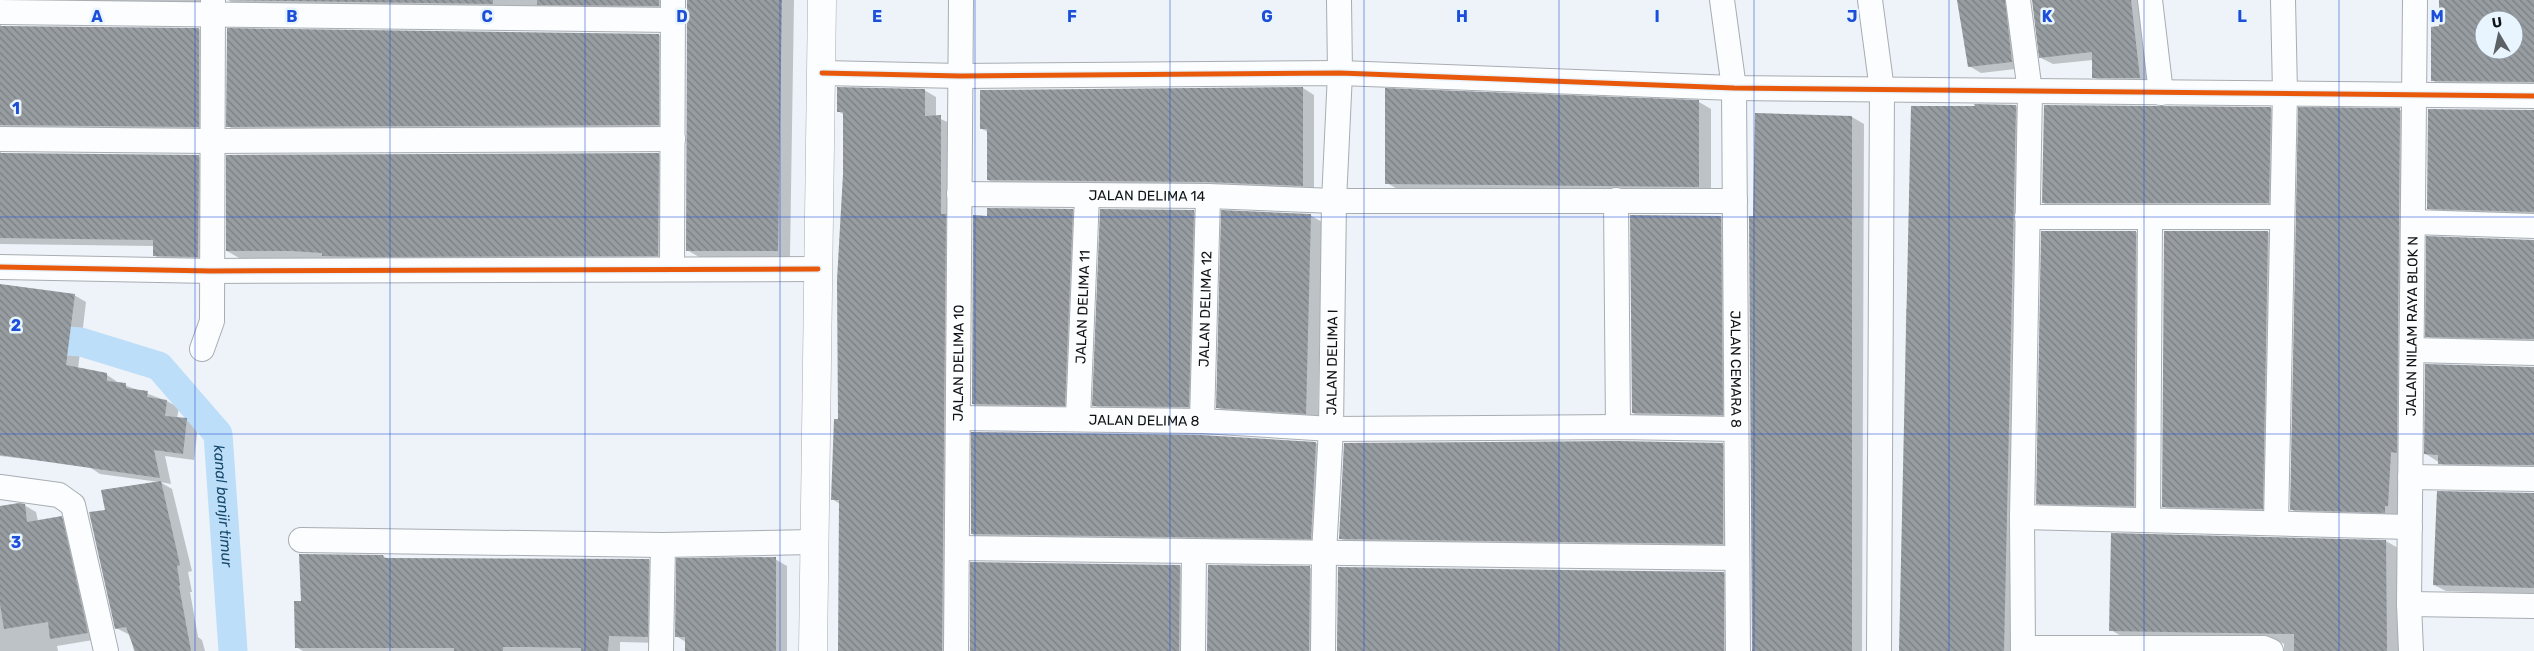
<svg xmlns="http://www.w3.org/2000/svg" width="2534" height="651" viewBox="0 0 2534 651" font-family="Rubik,sans-serif">
	<style>
		.shadow { fill: #0003; fill-rule: evenodd }
		.lines { fill: none; stroke-linecap: round; stroke-linejoin: round }
		.canal { stroke: #bddef8; stroke-width: 29 }
		.building { fill: url(#building-back-hatch); fill-rule: evenodd }
		.street-casing { stroke: #a8adb2; stroke-width: 26 }
		.secondary-casing { stroke: #a8adb2; stroke-width: 29 }
		.street { stroke: #fcfdfe; stroke-width: 24 }
		.secondary { stroke: #fcfdfe; stroke-width: 28 }
		.cycleway-casing { stroke: #e8f4fe; stroke-width: 8 }
		.cycleway { stroke: #e8590c; stroke-width: 5 }
		.grid { fill: none; stroke: #1d4ed8; stroke-width: 1; stroke-opacity: 0.55 }
		.labels { text-anchor: middle; dominant-baseline: central; stroke-width: 5; stroke-linejoin: round; paint-order: stroke }
		.street-label { font-size: 14px; fill: #0e1317; stroke: #e8f4fe }
		.water-label { font-size: 15px; font-style: italic; fill: #15486a; stroke: #e8f4fe }
		.grid-label { font-size: 16px; text-anchor: middle; font-weight: bold; fill: #1d4ed8; stroke: #e8f4fe; stroke-width: 5; stroke-linejoin: round; paint-order: stroke }
	</style>
	<defs>
		<pattern id="building-back-hatch" width="6" height="6" patternUnits="userSpaceOnUse" patternTransform="scale(1.25)"><rect width="6" height="6" fill="#989da2"/><path d="M-1 5l2 2M0 0l6 6M5-1l2 2" fill="none" stroke="#7a7f83"/></pattern>
	</defs>
	<rect width="100%" height="100%" fill="#edf3f9"/>
	<path class="shadow" d="M0 0H213L211 7 0 12Z
		M228 0H673L671 12 240 7Z
		M688 0H794L790 257H699L687 250Z
		M1958 0H2019L2024 68 1981 73 1969 66Z
		M2033 0H2145L2152 84H2105L2093 77V60L2053 64 2041 58Z
		M2440 0H2534V88L2444 87 2432 80 2440 28ZM2484 20H2514V50H2484Z
		M0 24 2 27 199 29 211 36 210 133 0 139Z
		M659 35 671 42 670 131 240 133 228 126Z
		M1303 88 1314 95V192L1000 187 988 180V132L982 129Z
		M924 90 936 97V117L952 124 954 651H839L840 504 832 499 839 420 844 174V115L838 111Z
		M1699 102 1711 109V193L1399 190 1387 183Z
		M2016 106 2028 113 2015 651H1900L1904 535 1906 309H1909Z
		M2271 108 2283 115 2281 209H2055L2043 203Z
		M2400 110 2412 117 2400 512H2397V519L2303 516 2291 509Z
		M2534 111V218L2440 215 2428 208Z
		M1852 117 1864 124 1862 651H1753L1755 217Z
		M0 151 2 154 198 156 210 163V263L166 262 154 255V246L0 244Z
		M658 154 670 161V262H336L330 259 239 258 227 251Z
		M1072 210 1084 217 1076 412 985 411 973 404 988 217Z
		M1194 211 1205 218 1200 413 1105 412 1094 405Z
		M1310 215 1322 222 1318 420 1229 414 1217 407Z
		M1721 217 1733 224 1734 421 1645 420 1633 413Z
		M2136 232 2148 239 2146 512 2049 510 2037 503Z
		M2165 232H2268L2280 239 2274 516 2175 513 2163 506Z
		M2534 241V345L2439 343 2427 336Z
		M0 285 74 295 86 302 78 369 107 375 119 383 167 401 179 408 177 418 186 419 198 426 194 460 165 456 171 484 160 482 172 489 192 571 188 572 192 592H190L198 637 202 640 205 651H134L130 635 116 628 106 511 159 482 100 474 88 466 0 456Z
		M2534 368V471L2451 470 2426 454Z
		M1201 436 1316 443 1328 450 1323 545 984 541 972 534Z
		M1722 444 1734 451 1735 550 1352 545 1340 538Z
		M2534 494V594L2446 591 2434 585Z
		M24 505 36 512 38 521 61 518 73 525 99 639 57 646 58 651H0V508Z
		M2386 541 2398 548 2399 651H2284V644L2277 640H2181L2123 637 2111 630Z
		M383 556 388 559 649 560 661 567 659 643 620 642V651H303L296 647 302 603Z
		M775 559 787 566V651H686V642L676 636Z
		M1180 566 1192 573 1191 651H971Z
		M1310 568 1322 574V651H1208Z
		M1339 568 1723 573 1735 580 1737 651H1337Z"/>
	<g class="lines">
		<path class="canal" id="s1" d="M0 336 81 342 159 366 218 434 233 651"/>
	</g>
	<path class="building" d="M227 0H493V4Z
		M537 0H659V6L537 5Z
		M687 0H782L778 251H686Z
		M1957 0H2005L2012 62 1968 67Z
		M2032 0H2131L2140 78H2092V52L2039 58Z
		M2439 0H2534V82L2431 81V27L2439 26ZM2484 20H2514V50H2484Z
		M0 26 199 28V127L0 125Z
		M227 28 659 34V125L226 127Z
		M837 87 925 89V116L941 115V214H946L942 651H838L839 500H831L834 419H838L837 280 843 174V112H837Z
		M1303 87V186L1208 182 987 180V129H980V90Z
		M1385 88 1699 100V187L1385 184Z
		M1974 104 2016 105 2004 651H1899L1911 106H1975Z
		M2044 105 2271 107 2269 203H2042Z
		M2298 107 2400 108 2397 453 2391 452 2388 506H2385V513L2290 510Z
		M2428 109 2534 110V212L2427 209Z
		M1755 113 1852 116V651H1752L1749 216H1753Z
		M0 153 199 155 198 257 153 256V240L0 238Z
		M659 153 658 256 364 257 322 256V253L292 251H226V155Z
		M987 208 1073 209 1065 406 972 404 973 215 987 216Z
		M1100 209 1194 210 1189 407 1092 406Z
		M1221 210 1311 214 1306 414 1216 408Z
		M1630 215 1721 216 1723 415 1632 413Z
		M2041 231H2136L2134 506 2036 504Z
		M2164 231H2268L2263 509 2162 507Z
		M2426 236 2534 240V339L2425 337Z
		M0 284 75 294 66 365 107 373V381L126 383V388L148 391 147 397 167 400 165 416 187 418 183 454 154 450 160 478 0 455Z
		M2425 364 2534 367V465L2438 464V455L2424 454Z
		M971 432 1201 435 1316 442 1311 539 971 534Z
		M1618 441 1723 443V544L1339 539 1344 443Z
		M161 481 180 565 177 566 180 585 179 586 191 651H135L126 627 115 629 89 512 105 510 101 490Z
		M2437 491 2534 493V588L2433 585Z
		M19 503 25 504 27 522 62 516 88 633 50 639 48 622 4 629 0 604V506Z
		M2111 533 2386 540 2387 651H2294V634L2109 631Z
		M299 554 383 555 384 558 649 559 648 637 609 636 608 651H581V648L528 647H503V651H454V648H295L294 601H301Z
		M776 557V651H685V637H675L676 558Z
		M970 562 1180 565 1179 651H970Z
		M1208 565 1310 566 1309 651H1207Z
		M1338 567 1724 572V651H1337Z"/>
	<g class="lines">
		<g class="street-casing">
			<g id="street">
				<path id="s2" d="M1722 0 1734 88 1738 651"/>
				<path d="M1870 0 1882 90 1879 651"/>
				<path d="M2018 0 2030 92 2022 517 2023 651"/>
				<path d="M2150 0 2161 93"/>
				<path d="M0 12 673 20"/>
				<path d="M822 73 960 76 1340 73 1734 88 2534 96"/>
				<path d="M0 139 212 141 673 139"/>
				<path id="s3" d="M959 194 1208 196 1334 201H1735"/>
				<path d="M1616 200 1618 427"/>
				<path d="M2027 217H2280"/>
				<path d="M2413 222 2534 226"/>
				<path d="M0 267 211 271 818 269"/>
				<path d="M672 269 673 0"/>
				<path d="M202 349 212 321 213 0"/>
				<path d="M2412 350 2534 353"/>
				<path id="s4" d="M958 418 1202 421 1331 429 1618 427 1736 429"/>
				<path id="s5" d="M1078 419 1087 195"/>
				<path id="s6" d="M1202 421 1208 196"/>
				<path d="M2410 477 2534 479"/>
				<path d="M0 487 59 495 73 505 106 651"/>
				<path d="M2022 517 2410 527"/>
				<path d="M2148 520 2150 219"/>
				<path d="M2276 523 2285 92 2283 0"/>
				<path d="M301 540 663 545 813 542"/>
				<path d="M957 548 1737 558"/>
				<path d="M2409 604 2534 606"/>
				<path d="M2023 648H2264L2271 651"/>
				<path d="M661 651 663 545"/>
				<path id="s7" d="M956 651 961 0"/>
				<path d="M1193 651 1194 551"/>
				<path id="s8" d="M1323 651 1324 553 1331 429 1334 201 1340 73 1339 0"/>
				<path id="s9" d="M2411 651 2409 604 2415 0"/>
			</g>
		</g>
		<g class="secondary-casing">
			<path id="secondary" d="M813 651 822 0"/>
		</g>
		<use href="#street" class="street"/>
		<use href="#secondary" class="secondary"/>
		<g class="cycleway-casing">
			<path id="cycleway" d="M822 73 960 76 1340 73 1734 88 2534 96
				M0 267 211 271 818 269"/>
		</g>
		<use href="#cycleway" class="cycleway"/>
	</g>
	<path class="grid" d="M195 0V651M390 0V651M585 0V651M780 0V651M975 0V651M1170 0V651M1364 0V651M1559 0V651M1754 0V651M1949 0V651M2144 0V651M2339 0V651M0 217H2534M0 434H2534"/>
	<g class="labels">
		<g class="street-label">
			<text stroke="none"><textPath href="#s3" startOffset="188">JALAN DELIMA 14</textPath></text>
			<text stroke="none"><textPath href="#s5" startOffset="112">JALAN DELIMA 11</textPath></text>
			<text stroke="none"><textPath href="#s6" startOffset="112">JALAN DELIMA 12</textPath></text>
			<text stroke="none"><textPath href="#s9" startOffset="325">JALAN NILAM RAYA BLOK N</textPath></text>
			<text stroke="none"><textPath href="#s8" startOffset="289">JALAN DELIMA I</textPath></text>
			<text stroke="none"><textPath href="#s7" startOffset="288">JALAN DELIMA 10</textPath></text>
			<text stroke="none"><textPath href="#s2" startOffset="370">JALAN CEMARA 8</textPath></text>
			<text stroke="none"><textPath href="#s4" startOffset="186">JALAN DELIMA 8</textPath></text>
		</g>
		<g class="water-label">
			<text stroke="none"><textPath href="#s1" startOffset="325">kanal banjir timur</textPath></text>
		</g>
	</g>
	<g class="grid-label">
		<text x="97" y="22">A</text>
		<text x="292" y="22">B</text>
		<text x="487" y="22">C</text>
		<text x="682" y="22">D</text>
		<text x="877" y="22">E</text>
		<text x="1072" y="22">F</text>
		<text x="1267" y="22">G</text>
		<text x="1462" y="22">H</text>
		<text x="1657" y="22">I</text>
		<text x="1852" y="22">J</text>
		<text x="2047" y="22">K</text>
		<text x="2242" y="22">L</text>
		<text x="2437" y="22">M</text>
		<text x="16" y="114">1</text>
		<text x="16" y="331">2</text>
		<text x="16" y="548">3</text>
	</g>
	<g transform="translate(2499 35) rotate(351)"><circle r="24" fill="#e8f4fe" stroke="#919aa2"/>
	<path d="M0-4L9 19L0 12L-9 19Z" fill="#5c6166"/>
	<text y="-8" font-size="14" font-weight="bold" text-anchor="middle" fill="#0e1317">U</text>
	</g>
</svg>
